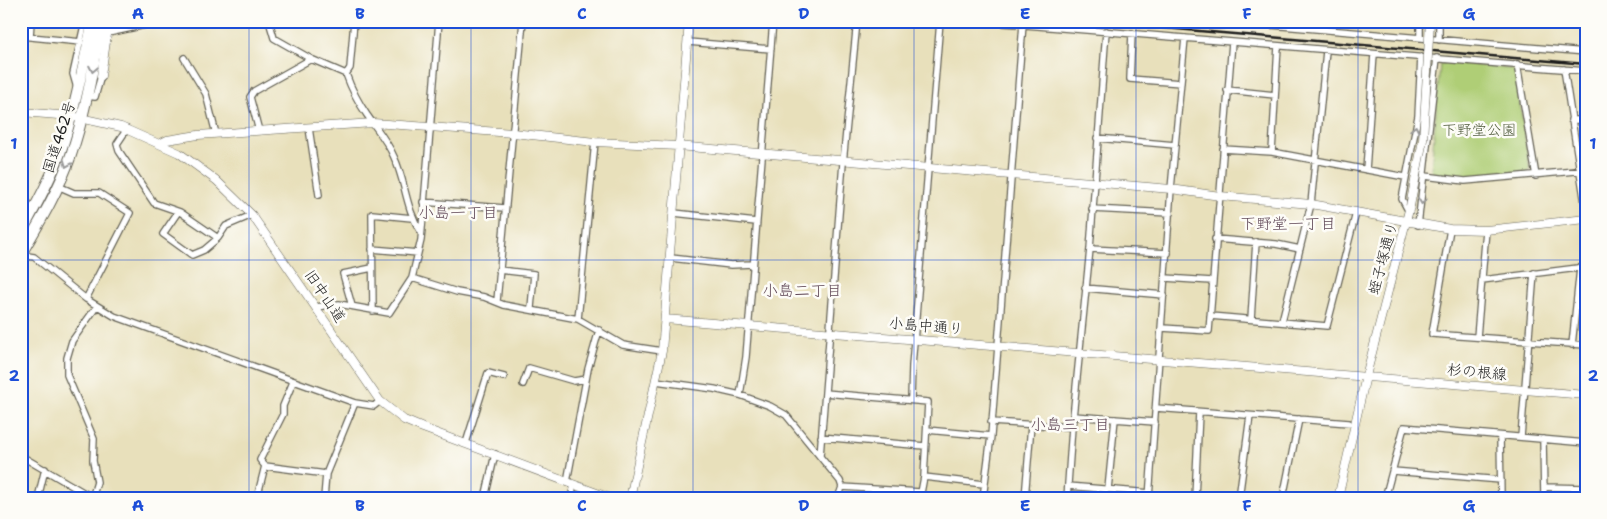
<svg xmlns="http://www.w3.org/2000/svg" width="1607" height="519" viewBox="0 0 1607 519" font-family="'Shantell Sans','Klee One',sans-serif">
	<style>
		.green { fill: #afce76; stroke: #667549 }
		.lines { fill: none; stroke-linecap: round; stroke-linejoin: round }
		.street-casing { stroke: #636154; stroke-width: 8 }
		.secondary-casing { stroke: #636154; stroke-width: 9 }
		.highway-casing { stroke: #636154; stroke-width: 12 }
		.street { stroke: #fff; stroke-width: 5.5 }
		.secondary { stroke: #fff; stroke-width: 8 }
		.highway { stroke: #fff; stroke-width: 10 }
		.rail { stroke: #1c1c1c; stroke-width: 2.5 }
		.secondary-bridge-casing { stroke: #636154; stroke-width: 9; stroke-linecap: butt }
		.secondary-bridge { stroke: #fff; stroke-width: 8 }
		.oneway { stroke: #999 }
		.grid { fill: none; stroke: #1d4ed8; stroke-width: 1; stroke-opacity: 0.55 }
		.labels { text-anchor: middle; dominant-baseline: central; stroke-width: 5; stroke-linejoin: round; paint-order: stroke }
		.park-label { font-size: 15px; fill: #4f5a3c; stroke: #fdfcf7 }
		.street-label { font-size: 15px; fill: #1c1c1c; stroke: #fdfcf7 }
		.neighbourhood-label { font-size: 16px; fill: #634b5a; stroke: #fdfcf7 }
		.neatline { fill: none; stroke: #1d4ed8; stroke-width: 2 }
		.grid-label { font-size: 16px; text-anchor: middle; font-weight: bold; fill: #1d4ed8 }
	</style>
	<rect width="100%" height="100%" fill="#fdfcf7"/>
	<filter id="ink" filterUnits="userSpaceOnUse"><feTurbulence type="fractalNoise" baseFrequency=".02" numOctaves="2"/><feDisplacementMap in="SourceGraphic" scale="10" xChannelSelector="R" yChannelSelector="G"/><feConvolveMatrix kernelMatrix="1 2 1 2 8 2 1 2 1" color-interpolation-filters="sRGB"/></filter>
	<filter id="wash" filterUnits="userSpaceOnUse"><feTurbulence type="fractalNoise" baseFrequency=".0096" numOctaves="4" result="noise"/><feDisplacementMap in="SourceGraphic" scale="20" xChannelSelector="R" yChannelSelector="G"/><feGaussianBlur stdDeviation="1.12" result="paint"/><feColorMatrix in="noise" values="0 0 0 0 0 0 0 0 0 0 0 0 0 0 0 0 0 1.4 0 .05"/><feComposite in="paint" operator="in"/></filter>
	<g filter="url(#wash)">
		<rect width="100%" height="100%" fill="#e8e0bb"/>
		<path class="green" d="M1446 62 1512 69 1515 72 1530 170 1528 172 1465 179 1433 173 1431 170 1440 64Z
			M1089 491 1138 495 1137 498H1088Z"/>
	</g>
	<g filter="url(#ink)">
		<g class="lines">
			<g class="street-casing">
				<path id="street" d="M269 21 274 38 311 59 346 74C351 88 358 102 367 115 376 128 388 142 394 157 406 182 405 208 421 232
					M978 21 1586 71
					M1222 21 1586 52
					M1439 21V40
					M108 33 164 21
					M1132 33 1130 79 1181 83
					M21 36 81 42
					M30 37 31 21
					M1420 38V21
					M688 42 771 49
					M184 58 206 94 216 134
					M1517 64 1536 176
					M1564 69 1586 210
					M346 74 350 68 354 21
					M77 88 73 74 85 21
					M1227 90 1275 95
					M88 96 95 97 101 76
					M1571 120H1586
					M309 128 319 195
					M127 129 117 144 119 151 154 203 180 212 218 238 226 226 252 215
					M259 131 250 97 254 91 311 59
					M1097 138 1175 145
					M1223 149 1272 152 1405 177
					M1272 152 1278 46
					M1366 170 1374 54
					M1425 176 1465 181 1586 170
					M58 186 74 193H99L130 213 86 299
					M423 202 505 208
					M1092 209 1170 213
					M178 212 163 234 192 255 204 250 218 238
					M1409 212 1402 199 1418 116 1421 57
					M674 213 756 222
					M1418 225 1437 58
					M1450 229 1432 334 1586 345
					M1215 239 1276 244 1300 249
					M372 249 418 253
					M1090 249 1168 253
					M21 255 34 257 86 299 114 316 355 403 374 406 380 401
					M671 258 731 265 752 264
					M499 270 534 274 531 308
					M412 278 457 292 484 297 504 305 578 319 623 345 662 351
					M1165 278 1212 281
					M1482 280 1586 267
					M1085 288 1164 295
					M497 301 523 21
					M352 306 343 274 372 268
					M316 307 339 304 389 313 412 278 421 240 439 21
					M1576 307 1586 306
					M373 311 372 214 412 218
					M1210 316 1327 326 1356 213
					M578 319 595 142
					M1251 319 1256 242
					M1282 321 1311 204 1326 51
					M1162 328 1209 331 1232 42
					M1477 337 1486 230
					M1572 345 1580 268
					M656 381 714 389 740 395 770 406 786 415 840 481 842 487 838 498
					M293 382 283 406V414L260 460 265 466 326 474
					M523 384 529 368 574 381 586 379
					M825 393 928 402 924 477 920 498
					M740 395 746 357 773 21
					M911 399 912 366 940 21
					M1156 408 1349 423
					M1073 416 1155 422
					M991 422 1072 427
					M927 430 991 436
					M1500 436 1501 498
					M821 437 925 446
					M1521 437 1534 273
					M1543 439 1544 498
					M466 443 488 373 504 377
					M21 456 93 498
					M820 456 843 163 857 21
					M1393 471 1501 480
					M924 477 984 484
					M567 482 588 369 599 330
					M1068 486 1150 493
					M842 487 920 492
					M1544 487 1586 488
					M1108 489 1115 419
					M38 498 45 469
					M92 498 97 482 93 461 94 439 67 375V358L72 341 97 306
					M257 498 265 466
					M324 498 326 474 355 403
					M485 498 495 454
					M571 498 574 485
					M983 498 991 436 1023 24
					M1025 498 1031 425
					M1067 498 1072 427 1090 249 1106 31
					M1149 498 1171 189 1185 38
					M1195 498 1199 412
					M1239 498 1250 416
					M1283 498 1299 419
					M1385 498 1404 427 1586 443"/>
			</g>
			<g class="secondary-casing">
				<path id="secondary" d="M101 76 109 21
					M21 112 71 116 121 127 179 153 216 180 252 215 380 401 404 420 423 428 610 498
					M161 143 167 140 198 135 373 123 513 133 595 142 678 146 1171 189 1220 196 1311 204 1450 229 1486 230 1586 219
					M665 319 1586 395
					M630 498 662 351 689 21
					M1338 498 1366 376 1410 206"/>
			</g>
			<g class="highway-casing">
				<path id="highway" d="M21 233C35 207 50 181 60 153 75 110 83 65 93 21
					M21 254C40 222 59 190 71 155 86 111 93 67 102 21"/>
			</g>
			<use href="#street" class="street"/>
			<use href="#secondary" class="secondary"/>
			<use href="#highway" class="highway"/>
			<path class="rail" d="M1082 21 1586 64"/>
			<g class="secondary-bridge-casing">
				<path id="secondary-bridge" d="M1410 206 1423 140 1430 21"/>
			</g>
			<use href="#secondary-bridge" class="secondary-bridge"/>
		</g>
		<defs><path id="oneway-chevron" d="M-2-3.5L2.5 0L-2 3.5" fill="none" stroke-width="1.6" stroke-linecap="round" stroke-linejoin="round" transform="scale(1.25)"/></defs>
		<g class="oneway">
			<use href="#oneway-chevron" transform="translate(93 69) rotate(101)"/>
			<use href="#oneway-chevron" transform="translate(1415 129) rotate(-78)"/>
			<use href="#oneway-chevron" transform="translate(67 164) rotate(112)"/>
			<use href="#oneway-chevron" transform="translate(1422 201) rotate(98)"/>
		</g>
	</g>
	<path class="grid" d="M249 21V498M471 21V498M693 21V498M914 21V498M1136 21V498M1358 21V498M21 260H1586"/>
	<g class="labels">
		<g class="park-label">
			<text x="1479" y="130">下野堂公園</text>
		</g>
		<g class="street-label">
			<text transform="translate(59 137) rotate(-72)">国道462号</text>
			<text transform="translate(1383 258) rotate(-75)">蛭子塚通り</text>
			<text transform="translate(325 296) rotate(56)">旧中山道</text>
			<text transform="translate(926 326) rotate(5)">小島中通り</text>
			<text transform="translate(1477 372) rotate(5)">杉の根線</text>
		</g>
		<g class="neighbourhood-label">
			<text x="458" y="212">小島一丁目</text>
			<text x="1288" y="223">下野堂一丁目</text>
			<text x="802" y="290">小島二丁目</text>
			<text x="1070" y="424">小島三丁目</text>
		</g>
	</g>
	<rect width="1607" height="519" fill="none" stroke="#fdfcf7" stroke-width="55"/>
	<rect x="28" y="28" width="1552" height="464" class="neatline"/>
	<g class="grid-label">
		<text x="138" y="19">A</text>
		<text x="360" y="19">B</text>
		<text x="582" y="19">C</text>
		<text x="804" y="19">D</text>
		<text x="1025" y="19">E</text>
		<text x="1247" y="19">F</text>
		<text x="1469" y="19">G</text>
		<text x="14" y="149">1</text>
		<text x="1593" y="149">1</text>
		<text x="14" y="381">2</text>
		<text x="1593" y="381">2</text>
		<text x="138" y="511">A</text>
		<text x="360" y="511">B</text>
		<text x="582" y="511">C</text>
		<text x="804" y="511">D</text>
		<text x="1025" y="511">E</text>
		<text x="1247" y="511">F</text>
		<text x="1469" y="511">G</text>
	</g>
</svg>
